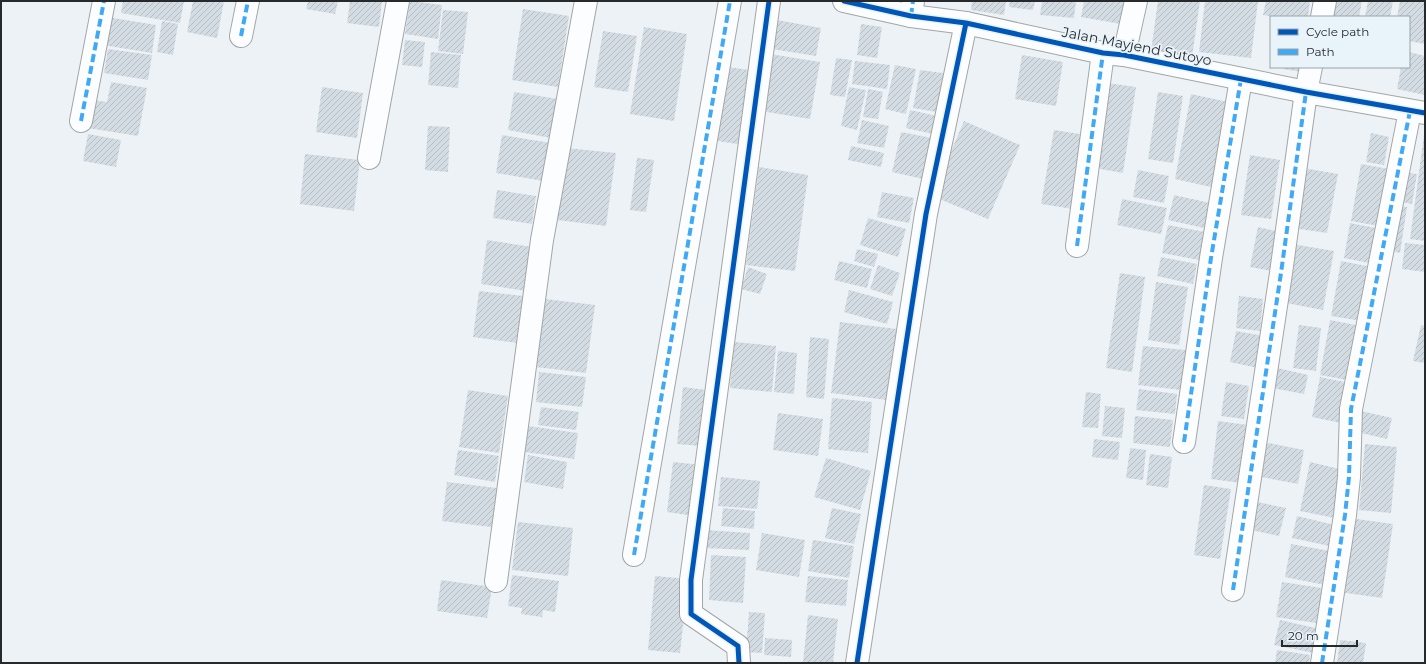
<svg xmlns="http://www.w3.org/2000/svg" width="1426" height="664" viewBox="0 0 1426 664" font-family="Montserrat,sans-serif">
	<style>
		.building { fill: url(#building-hatch) }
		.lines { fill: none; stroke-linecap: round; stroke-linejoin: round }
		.street-casing { stroke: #a2a6a8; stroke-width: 24 }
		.secondary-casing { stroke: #a2a6a8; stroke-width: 24 }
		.street { stroke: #fcfdfe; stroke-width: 22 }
		.secondary { stroke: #fcfdfe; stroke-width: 22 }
		.quiet { stroke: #3fa9f5; stroke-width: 4; stroke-dasharray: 8 4; stroke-linecap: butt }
		.cycleway-casing { stroke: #e9f3fa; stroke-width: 8 }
		.cycleway { stroke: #0057b8; stroke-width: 5 }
		.labels { text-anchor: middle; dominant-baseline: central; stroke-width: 3.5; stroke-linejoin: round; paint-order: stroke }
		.street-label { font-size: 14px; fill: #262a2d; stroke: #e9f3fa }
	</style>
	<defs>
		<pattern id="building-hatch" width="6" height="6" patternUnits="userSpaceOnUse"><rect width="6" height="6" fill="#d4dce3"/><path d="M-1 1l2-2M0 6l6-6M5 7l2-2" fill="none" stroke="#b6bdc3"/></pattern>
	</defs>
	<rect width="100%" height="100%" fill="#edf2f6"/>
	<path class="building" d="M123 1H184L180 23 121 13Z
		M193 1H224L217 38 187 32Z
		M308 1H338L335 14 306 9Z
		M350 1H382L379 27 347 23Z
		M410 1 442 5 438 39 405 34Z
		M972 1H1006L1004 15 971 10Z
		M1010 1H1035L1033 10 1009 7Z
		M1042 1H1076L1074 18 1040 15Z
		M1084 1H1126L1121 24 1081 17Z
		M1158 1H1200L1192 57 1151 51Z
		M1205 1H1258L1251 58 1199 52Z
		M1266 1H1310L1308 17H1275L1263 15Z
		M1332 1H1362L1359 17H1328Z
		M1368 1H1393L1390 17H1365Z
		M1400 1H1425V44L1409 41V17H1397Z
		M523 9 569 16 558 87 512 80Z
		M443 10 468 12 463 54 438 51Z
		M107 17 156 25 152 53 103 45Z
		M777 20 821 28 816 56 772 49Z
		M162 21 178 24 173 55 157 52Z
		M861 24 882 27 877 58 857 55Z
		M644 27 687 34 674 121 630 114Z
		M603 31 637 36 628 92 594 87Z
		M405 40 425 42 422 67 402 65Z
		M108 49 152 55 148 80 104 73Z
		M431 52 461 55 458 88 428 85Z
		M1409 52 1425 56V95L1397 89 1401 67H1409Z
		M770 54 820 62 810 119 761 111Z
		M1022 55 1063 62 1056 106 1015 99Z
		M836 58 852 60 845 97 830 95Z
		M855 61 890 65 887 89 852 84Z
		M895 65 916 69 906 114 885 109Z
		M728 67 756 71 744 145 717 141Z
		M1283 67H1303L1302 72 1283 69Z
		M920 70 950 74 943 113 913 108Z
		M111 82 147 88 138 136 88 128 93 100 107 102Z
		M1107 83 1136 87 1123 173 1095 168Z
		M322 87 363 93 357 138 316 132Z
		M849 87 866 90 857 130 841 126Z
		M868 89 883 92 878 119 863 117Z
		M514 92 558 99 551 138 508 130Z
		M1158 92 1183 96 1173 163 1148 159Z
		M1191 94 1228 102 1211 187 1175 179Z
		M910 110 937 116 933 134 906 128Z
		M862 120 889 126 884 148 857 143Z
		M964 121 1020 145 988 219 932 196Z
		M428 126 450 127 448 172 425 170Z
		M1054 130 1086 135 1073 209 1041 204Z
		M901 132 932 138 923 179 892 172Z
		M1371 133 1389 137 1384 165 1366 162Z
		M88 134 121 140 116 167 83 161Z
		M502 135 551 143 544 181 496 173Z
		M1424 135H1425V241L1410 239Z
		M851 146 884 153 881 167 848 160Z
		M566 148 616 153 606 226 557 220Z
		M305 154 360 160 354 211 300 204Z
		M1250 155 1280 160 1271 219 1241 215Z
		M637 158 654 160 646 212 630 210Z
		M1361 164 1389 169 1379 226 1351 221Z
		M759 167 808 175 795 271 746 265Z
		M1303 168 1338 174 1327 233 1293 228Z
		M1138 170 1169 176 1164 203 1133 197Z
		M1402 172 1417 174 1412 204 1397 201Z
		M497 190 536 196 532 224 493 218Z
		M882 192 914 198 909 223 877 217Z
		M1174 195 1210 203 1204 228 1168 220Z
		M1122 199 1167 208 1161 234 1117 225Z
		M1394 205 1407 207 1400 253 1387 250Z
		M868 218 906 229 898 257 860 245Z
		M1350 223 1376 228 1369 263 1344 258Z
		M1168 225 1205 232 1199 260 1162 253Z
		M1258 227 1280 232 1272 271 1250 267Z
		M487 240 532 247 526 291 481 284Z
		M1405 243 1425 245V272L1402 269Z
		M1292 244 1334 251 1323 310 1281 302Z
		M857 249 878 254 874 267 854 261Z
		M1161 257 1197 264 1193 284 1157 276Z
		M839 261 872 269 867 288 834 280Z
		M1341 261 1372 267 1362 321 1331 316Z
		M878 265 900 273 892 296 870 289Z
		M748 267 767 274 760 294 741 289Z
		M1120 273 1145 277 1132 372 1106 368Z
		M1156 282 1188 287 1179 345 1148 340Z
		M849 290 893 302 887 324 844 312Z
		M479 291 523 296 518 343 473 337Z
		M1239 296 1263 299 1260 331 1236 328Z
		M545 299 595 305 586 373 536 367Z
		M1330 320 1361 326 1352 381 1320 375Z
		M840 322 897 329 887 400 831 393Z
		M1299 325 1321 328 1316 371 1293 368Z
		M1421 325 1425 326V363L1413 361Z
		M1236 331 1264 336 1258 368 1230 362Z
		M810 337 829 339 824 399 806 397Z
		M734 342 776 346 772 392 730 388Z
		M1143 346 1186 350 1181 390 1138 385Z
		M778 351 797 353 794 394 774 392Z
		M1273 367 1308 375 1304 394 1268 387Z
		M539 372 586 377 582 407 536 402Z
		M1320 377 1349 383 1341 423 1312 417Z
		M1226 382 1249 386 1244 419 1221 416Z
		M683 387 706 390 700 446 677 444Z
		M1139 389 1177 394 1175 414 1136 410Z
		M468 390 508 396 499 453 459 447Z
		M1086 392 1101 394 1098 428 1082 427Z
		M832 398 872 402 868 453 828 449Z
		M1105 406 1125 408 1122 438 1102 436Z
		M541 407 579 412 576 430 538 425Z
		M1361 411 1392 418 1387 439 1357 432Z
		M778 413 823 419 818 456 773 450Z
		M1135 416 1173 420 1170 447 1133 443Z
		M1218 421 1248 425 1241 483 1211 479Z
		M528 426 578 433 574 459 525 452Z
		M1094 439 1120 442 1118 460 1092 457Z
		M1263 442 1304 450 1298 484 1256 476Z
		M1365 444 1397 447 1391 513 1359 510Z
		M1130 448 1146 450 1143 480 1126 478Z
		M458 450 499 456 495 482 454 475Z
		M1150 454 1172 457 1168 488 1146 485Z
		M528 455 567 462 563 489 524 482Z
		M826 458 871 471 860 510 814 497Z
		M673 462 701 465 695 516 667 512Z
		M1310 462 1344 470 1334 518 1300 511Z
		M721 477 760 481 757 509 718 506Z
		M447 482 505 489 499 528 442 521Z
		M1204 485 1231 489 1220 559 1194 555Z
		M1252 501 1286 508 1279 536 1246 529Z
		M723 508 755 511 754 529 721 526Z
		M832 508 861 514 854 544 825 538Z
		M1297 516 1339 526 1334 547 1292 538Z
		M1349 518 1393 524 1382 598 1339 592Z
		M518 522 573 528 568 576 512 570Z
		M705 530 750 533 749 550 704 548Z
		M762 533 805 540 799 577 756 570Z
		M813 540 854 546 849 578 808 571Z
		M1291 544 1336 552 1330 586 1285 577Z
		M711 555 746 557 743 603 709 600Z
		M512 575 559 581 555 612 543 610 542 617 521 614 522 608 508 606Z
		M655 576 688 579 680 653 648 650Z
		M808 576 848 580 846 606 805 602Z
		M441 580 492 587 487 618 437 611Z
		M1282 582 1328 589 1323 624 1276 617Z
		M749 612 765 613 762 653 746 652Z
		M808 615 838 619 833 663H803Z
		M1280 620 1320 629 1314 653 1274 645Z
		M765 638 792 640 791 657 764 655Z
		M1340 640 1366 643 1363 663H1337Z
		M1277 650 1310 655 1309 663H1275Z"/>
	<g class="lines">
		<g class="street-casing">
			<path id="street" d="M911 16 913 1
				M1322 17 1325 1
				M241 36 248 1
				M1124 55 1136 1
				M81 121 104 1
				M369 158 398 1
				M1077 246 1103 53
				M1184 442 1211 258 1241 79
				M634 555 730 1
				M496 581 542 240 586 1
				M1233 590 1281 273 1306 92 1311 67
				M739 663 738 646 691 614V580L769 1
				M857 663 926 214 966 23
				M1322 663 1345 515 1349 477 1351 409 1361 359 1410 111"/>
		</g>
		<g class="secondary-casing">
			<path id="secondary" d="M844 1 911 16 966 23 1103 53 1124 55 1306 92 1425 113"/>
		</g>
		<use href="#street" class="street"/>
		<use href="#secondary" class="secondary"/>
		<path class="quiet" d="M911 16 913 1
			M241 36 248 1
			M81 121 104 1
			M1077 246 1103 53
			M1184 442 1211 258 1241 79
			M634 555 730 1
			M1233 590 1281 273 1306 92
			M1322 663 1345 515 1349 477 1351 409 1361 359 1410 111"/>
		<g class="cycleway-casing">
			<path id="cycleway" d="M844 1 911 16 966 23 1103 53 1124 55 1306 92 1425 113
				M739 663 738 646 691 614V580L769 1
				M857 663 926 214 966 23"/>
		</g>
		<use href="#cycleway" class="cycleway"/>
	</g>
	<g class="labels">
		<g class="street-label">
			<text transform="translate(1137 46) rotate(11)">Jalan Mayjend Sutoyo</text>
		</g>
	</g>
	<rect width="1426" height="664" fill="none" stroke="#262a2d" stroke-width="4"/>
	<rect x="1270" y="16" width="140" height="52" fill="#e9f3fa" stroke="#9ba3a8"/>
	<rect x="1278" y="29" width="20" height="6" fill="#0057b8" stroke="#9ba3a8"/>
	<text x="1306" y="36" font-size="12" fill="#262a2d">Cycle path</text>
	<rect x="1278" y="49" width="20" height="6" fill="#3fa9f5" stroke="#9ba3a8"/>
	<text x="1306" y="56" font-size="12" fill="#262a2d">Path</text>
	<path d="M1282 640v6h75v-6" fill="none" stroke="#262a2d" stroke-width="2"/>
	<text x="1288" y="640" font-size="12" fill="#262a2d" stroke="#e9f3fa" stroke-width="3" paint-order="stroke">20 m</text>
</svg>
